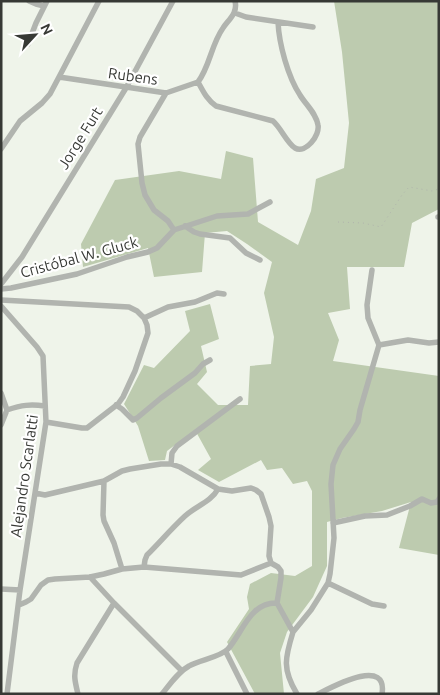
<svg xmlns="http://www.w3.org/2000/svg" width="440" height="695" viewBox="0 0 440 695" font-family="Ubuntu,sans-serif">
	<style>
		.green { fill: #bdcbaf }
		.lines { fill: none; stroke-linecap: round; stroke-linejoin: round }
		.path { stroke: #b1b5ad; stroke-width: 1; stroke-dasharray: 1 4; stroke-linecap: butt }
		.minor { stroke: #b1b4af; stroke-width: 5.5 }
		.labels { text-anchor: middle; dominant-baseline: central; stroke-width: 4.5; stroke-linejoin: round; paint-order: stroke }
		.street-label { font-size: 15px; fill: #373935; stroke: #fff }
	</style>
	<rect width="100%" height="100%" fill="#eff4ea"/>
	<path class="green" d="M334 1H439V209L412 223 404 267H347L350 309 328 313 339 340 333 361 439 376V555L399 548 411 502 382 511 342 518 327 522V566L313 597 287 632 280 653 284 694H255L227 642 249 609 247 597 250 584 271 573 295 576 312 566V491L307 481 293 484 282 468 267 470 261 460 219 482 198 470 211 459 195 430 167 451 165 460 149 461 138 426 124 404 144 365 154 368 190 331 185 311 210 304 219 339 201 346 207 372 197 384 218 405H248L250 366 271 364 274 337 264 293 272 262 247 244 227 231 205 233 202 272 154 277 148 248 83 267 81 244 115 180 179 171 221 179 226 151 253 158 258 222 298 245 311 211 316 179 344 168 349 123 342 52Z"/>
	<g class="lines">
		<path class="path" d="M338 222 363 223 381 227 402 195 409 187 432 191 439 189"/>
		<path class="minor" d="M29 1 36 4 44 6
			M235 13 246 17 313 27
			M28 44 36 23 47 1
			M59 77 166 93 198 82C203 91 207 100 216 106L273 121C281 128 287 143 295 148 306 154 320 135 318 125 316 113 306 105 300 95 288 77 279 44 278 22
			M198 82C210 66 211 45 223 28 229 19 238 13 235 1
			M166 93 140 137 138 144 142 183 145 195 154 210 168 221 174 230
			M1 149 20 121 42 103 50 94 59 77 99 1
			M438 217H439
			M185 226 194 232 200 234 230 238 246 253 260 260
			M372 270 367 305 368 318 379 345
			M1 284 22 257 126 88 173 1
			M1 289 11 288 77 274 127 257 148 252 157 248 174 230 217 216 248 214 270 202
			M1 300 129 307 137 311 144 318 147 325 148 333 135 371 123 397 118 404 87 428H82L46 422
			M1 306 37 347 43 356 46 422 20 590 7 694
			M144 318 168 307 195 302 217 293 224 294
			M379 345 408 340 429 343 439 342
			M1 393 7 410
			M116 405 122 409 133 420 137 418 161 398 195 373 203 364 210 360
			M1 425 7 410C22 405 30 404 45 406
			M171 464 172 453 177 446 240 399
			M104 481 103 515 104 521 114 543 122 569
			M35 493 45 495 104 481 122 471 130 469 161 464H171L180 467 218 489 232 491 251 488 256 490 261 494 269 517 271 526 269 556 271 563
			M333 523 365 516 387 515 410 506 422 499 431 503 437 502 439 499
			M271 563 278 567 281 571V578L277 603 293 632C285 658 282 669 297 694
			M144 567 145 560 147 555C160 542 172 528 185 516 196 506 211 502 218 489
			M90 577 114 603 182 671
			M328 583 372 604 384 606
			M1 589 20 590
			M19 605 26 602 31 599 41 585 48 580 55 579 90 577 104 574 122 569 144 567 241 575 271 563
			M293 632 311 610 328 583 330 574 334 538 331 484 333 465 340 449 354 429 358 422 360 410 379 345
			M226 652 247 694
			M78 694C75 682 73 675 77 663L114 603
			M162 694C170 684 178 672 189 666 199 660 221 657 228 649 243 632 250 602 277 603
			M318 694C332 687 388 656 382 694"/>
	</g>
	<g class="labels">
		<g class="street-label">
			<text transform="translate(133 76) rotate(8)">Rubens</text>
			<text transform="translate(80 138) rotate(-58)">Jorge Furt</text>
			<text transform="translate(79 257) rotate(-15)">Cristóbal W. Gluck</text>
			<text transform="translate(24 476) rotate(-82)">Alejandro Scarlatti</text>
		</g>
	</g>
	<rect width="440" height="695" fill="none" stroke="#373935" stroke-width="5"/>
	<g transform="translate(35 35) rotate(64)" stroke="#ffffff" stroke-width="4" paint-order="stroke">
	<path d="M0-4L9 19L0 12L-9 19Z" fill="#373935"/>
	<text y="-8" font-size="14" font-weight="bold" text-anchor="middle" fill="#373935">N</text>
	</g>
</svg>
